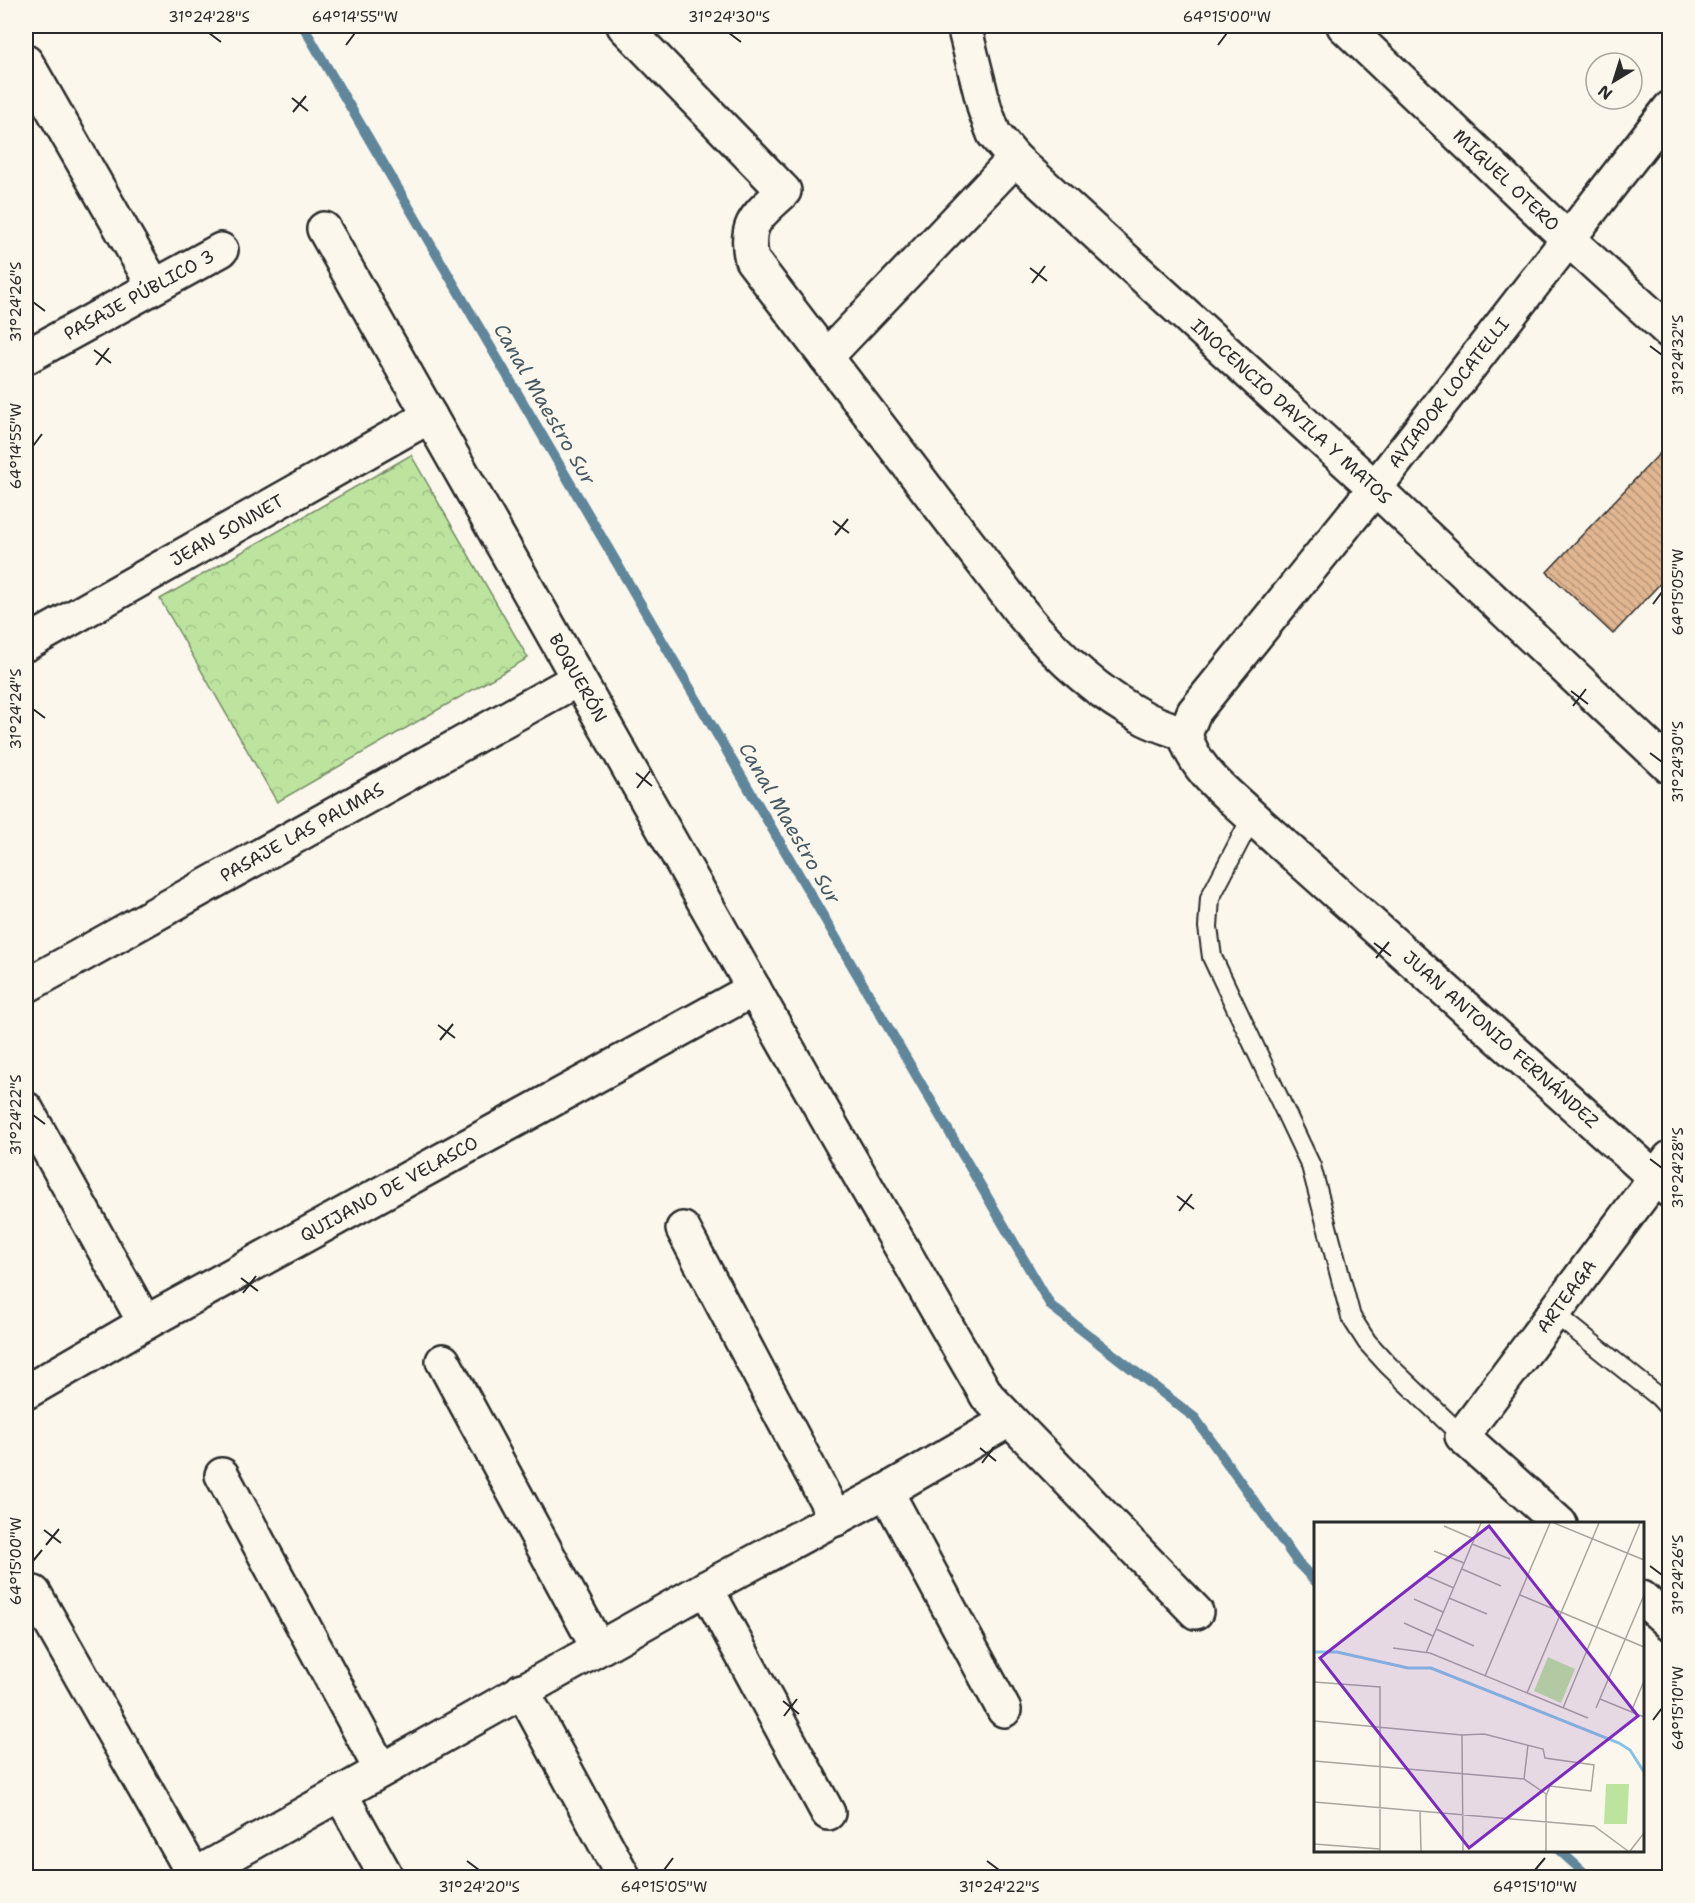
<svg xmlns="http://www.w3.org/2000/svg" width="1695" height="1903" viewBox="0 0 1695 1903" font-family="'Shantell Sans',sans-serif">
	<style>
		.forest { fill: url(#forest-crowns); stroke: #748865; stroke-width: 1.5 }
		.lines { fill: none; stroke-linecap: round; stroke-linejoin: round }
		.stream { stroke: #61869b; stroke-width: 10 }
		.building { fill: url(#building-back-hatch); stroke: #2b2b2b; stroke-width: 1.5 }
		.service-casing { stroke: #2b2b2b; stroke-width: 22 }
		.minor-casing { stroke: #2b2b2b; stroke-width: 38 }
		.service { stroke: #fbf7ec; stroke-width: 18 }
		.minor { stroke: #fbf7ec; stroke-width: 33 }
		.ticks { fill: none; stroke: #2b2b2b; stroke-width: 2 }
		.labels { text-anchor: middle; dominant-baseline: central; stroke-width: 4.5; stroke-linejoin: round; paint-order: stroke }
		.street-label { font-size: 18px; fill: #2b2b2b; stroke: #fbf7ec }
		.water-label { font-size: 20px; font-style: italic; fill: #465863; stroke: #fbf7ec }
		.inset-river { fill: none; stroke: #85c2e5; stroke-width: 3 }
		.inset-road { fill: none; stroke: #a8a59f; stroke-width: 1.5 }
		.view { fill: #7b2cbf; fill-opacity: 0.15; stroke: #7b2cbf; stroke-width: 3 }
		.inset-edge { fill: none; stroke: #2b2b2b; stroke-width: 3 }
		.neatline { fill: none; stroke: #2b2b2b; stroke-width: 2 }
		.ticks-label { font-size: 15px; text-anchor: middle; fill: #2b2b2b }
	</style>
	<defs>
		<pattern id="forest-crowns" width="20" height="18" patternUnits="userSpaceOnUse" patternTransform="scale(1.5)"><rect width="20" height="18" fill="#bde49f"/><path d="M2 6a3 3 0 1 1 6 0M12 15a3 3 0 1 1 6 0" fill="none" stroke="#a3c489"/></pattern>
		<pattern id="building-back-hatch" width="6" height="6" patternUnits="userSpaceOnUse" patternTransform="scale(1.5)"><rect width="6" height="6" fill="#e1b691"/><path d="M-1 5l2 2M0 0l6 6M5-1l2 2" fill="none" stroke="#b79477"/></pattern>
	</defs>
	<rect width="100%" height="100%" fill="#fbf7ec"/>
	<filter id="ink" filterUnits="userSpaceOnUse"><feTurbulence type="fractalNoise" baseFrequency=".0167" numOctaves="2"/><feDisplacementMap in="SourceGraphic" scale="12" xChannelSelector="R" yChannelSelector="G"/><feConvolveMatrix kernelMatrix="1 2 1 2 8 2 1 2 1" color-interpolation-filters="sRGB"/></filter>
	<g filter="url(#ink)">
		<path class="forest" d="M411 455 528 658 277 802 160 599Z"/>
		<g class="lines">
			<path class="stream" d="M303 26 1051 1306 1195 1418 1298 1563 1316 1582
				M1559 1850 1590 1878"/>
		</g>
		<path class="building" d="M1661 452 1670 460V573L1613 634 1547 572Z"/>
		<g class="lines">
			<g class="service-casing">
				<path id="service" d="M1252 817 1210 898 1208 927 1212 957 1311 1166 1351 1317 1367 1342 1388 1365 1462 1436
					M1553 1312 1659 1397 1670 1409"/>
			</g>
			<g class="minor-casing">
				<g id="minor">
					<path d="M624 26 784 191C759 215 743 222 752 260L1020 611C1054 653 1098 694 1146 719 1158 725 1172 729 1185 734"/>
					<path id="s1" d="M964 26 985 110 994 134 1015 159 1375 488 1670 767"/>
					<path id="s2" d="M1344 26 1568 239 1670 332"/>
					<path d="M26 62 154 286"/>
					<path id="s3" d="M324 229 833 1129 987 1396 1196 1612"/>
					<path id="s4" d="M26 357 221 250"/>
					<path d="M826 357 1015 159"/>
					<path id="s5" d="M26 644 430 416"/>
					<path id="s6" d="M1185 734 1194 712 1375 488 1670 108"/>
					<path id="s7" d="M1185 734C1194 770 1227 793 1252 817L1670 1191"/>
					<path id="s8" d="M26 986 578 679"/>
					<path d="M26 1109 145 1323"/>
					<path d="M683 1229 836 1519"/>
					<path d="M443 1361 598 1648"/>
					<path id="s9" d="M26 1392 145 1323 754 989"/>
					<path d="M222 1475 381 1770"/>
					<path d="M886 1491 1004 1710"/>
					<path id="s10" d="M1560 1524 1462 1436 1670 1158"/>
					<path d="M706 1588 828 1813"/>
					<path d="M34 1593 194 1875"/>
					<path d="M1642 1598 1670 1623"/>
					<path d="M522 1690 624 1878"/>
					<path d="M340 1793 387 1878"/>
					<path d="M190 1878 706 1588 886 1491 1009 1420"/>
				</g>
			</g>
			<use href="#service" class="service"/>
			<use href="#minor" class="minor"/>
		</g>
	</g>
	<path class="ticks" d="M209 33 221 42M729 33 741 42M346 45 355 33M1218 45 1227 33M292 98 308 111M293 112 306 96M1030 268 1047 281M1032 283 1045 266M33 302 45 311M1650 346 1662 355M94 350 111 363M96 365 109 348M33 446 42 434M833 521 849 533M835 535 848 519M1653 604 1662 592M1571 691 1588 704M1573 706 1586 689M33 709 45 718M1650 753 1662 762M636 773 652 786M637 788 650 771M1374 943 1391 956M1376 958 1389 942M438 1025 455 1038M440 1040 453 1024M33 1115 45 1124M1650 1159 1662 1168M1177 1196 1194 1209M1179 1211 1192 1194M241 1278 258 1291M243 1293 256 1276M980 1448 996 1461M982 1463 994 1447M44 1530 61 1543M46 1545 59 1529M33 1561 42 1550M1650 1566 1662 1575M783 1701 799 1714M784 1716 797 1699M1653 1720 1662 1708M467 1861 479 1870M987 1861 999 1870M664 1870 673 1858M1535 1870 1545 1858"/>
	<g class="labels">
		<g class="street-label">
			<text stroke="none"><textPath href="#s2" startOffset="224">MIGUEL OTERO</textPath></text>
			<text stroke="none"><textPath href="#s4" startOffset="129">PASAJE PÚBLICO 3</textPath></text>
			<text stroke="none"><textPath href="#s6" startOffset="432">AVIADOR LOCATELLI</textPath></text>
			<text stroke="none"><textPath href="#s1" startOffset="519">INOCENCIO DAVILA Y MATOS</textPath></text>
			<text stroke="none"><textPath href="#s5" startOffset="231">JEAN SONNET</textPath></text>
			<text stroke="none"><textPath href="#s3" startOffset="516">BOQUERÓN</textPath></text>
			<text stroke="none"><textPath href="#s8" startOffset="316">PASAJE LAS PALMAS</textPath></text>
			<text stroke="none"><textPath href="#s7" startOffset="442">JUAN ANTONIO FERNÁNDEZ</textPath></text>
			<text stroke="none"><textPath href="#s9" startOffset="416">QUIJANO DE VELASCO</textPath></text>
			<text stroke="none"><textPath href="#s10" startOffset="306">ARTEAGA</textPath></text>
		</g>
		<g class="water-label">
			<text transform="translate(545 404) rotate(60)">Canal Maestro Sur</text>
			<text transform="translate(790 823) rotate(60)">Canal Maestro Sur</text>
		</g>
	</g>
	<g transform="translate(1314 1522)">
		<rect width="330" height="330" fill="#fbf7ec"/>
		<path d="M292 262H315L313 302H290Z" fill="#bde49f"/>
		<path d="M234 135 261 147 247 181 220 169Z" fill="#bde49f"/>
		<path class="inset-river" d="M0 130H23L94 146H117L305 221 316 228 330 250"/>
		<path class="inset-road" d="M240 1 330 38M130 4 160 17M158 22 196 37M120 29 150 41M148 47 187 64M110 53 140 66M206 73 330 125M135 76 173 92M100 77 129 90M90 101 119 114M122 107 160 124M79 126 116 131 274 196M112 131 167 1M171 154 236 1M0 160 66 165V329M213 171 285 1M286 177 330 195M249 186 326 1M282 186 330 73M317 190 330 159M0 199 148 213 170 212 229 227 231 236 280 243 277 269 236 264 232 274V329M148 213 149 329M0 239 210 257 232 272M210 257 214 223M0 280 280 304 314 329M106 289 107 329M0 322 66 327M316 329 330 311"/>
		<path class="view" d="M175 4 324 194 155 326 6 136Z"/>
		<rect width="330" height="330" class="inset-edge"/>
	</g>
	<rect width="1695" height="1903" fill="none" stroke="#fbf7ec" stroke-width="66"/>
	<g transform="translate(1614 81) rotate(218)"><circle r="28" fill="#fbf7ec" stroke="#a8a59f" stroke-width="1.5"/>
	<path d="M0-4.5L10 22L0 15L-10 22Z" fill="#2b2b2b"/>
	<text y="-9" font-size="16" font-weight="bold" text-anchor="middle" fill="#2b2b2b">N</text>
	</g>
	<rect x="33" y="33" width="1629" height="1837" class="neatline"/>
	<g class="ticks-label">
		<text x="209" y="22">31°24'28"S</text>
		<text x="355" y="22">64°14'55"W</text>
		<text x="729" y="22">31°24'30"S</text>
		<text x="1227" y="22">64°15'00"W</text>
		<text transform="translate(16 302) rotate(-90)" y="5">31°24'26"S</text>
		<text transform="translate(1678 355) rotate(-90)" y="5">31°24'32"S</text>
		<text transform="translate(16 446) rotate(-90)" y="5">64°14'55"W</text>
		<text transform="translate(1678 592) rotate(-90)" y="5">64°15'05"W</text>
		<text transform="translate(16 709) rotate(-90)" y="5">31°24'24"S</text>
		<text transform="translate(1678 762) rotate(-90)" y="5">31°24'30"S</text>
		<text transform="translate(16 1115) rotate(-90)" y="5">31°24'22"S</text>
		<text transform="translate(1678 1168) rotate(-90)" y="5">31°24'28"S</text>
		<text transform="translate(16 1561) rotate(-90)" y="5">64°15'00"W</text>
		<text transform="translate(1678 1575) rotate(-90)" y="5">31°24'26"S</text>
		<text transform="translate(1678 1708) rotate(-90)" y="5">64°15'10"W</text>
		<text x="479" y="1892">31°24'20"S</text>
		<text x="664" y="1892">64°15'05"W</text>
		<text x="999" y="1892">31°24'22"S</text>
		<text x="1535" y="1892">64°15'10"W</text>
	</g>
</svg>
